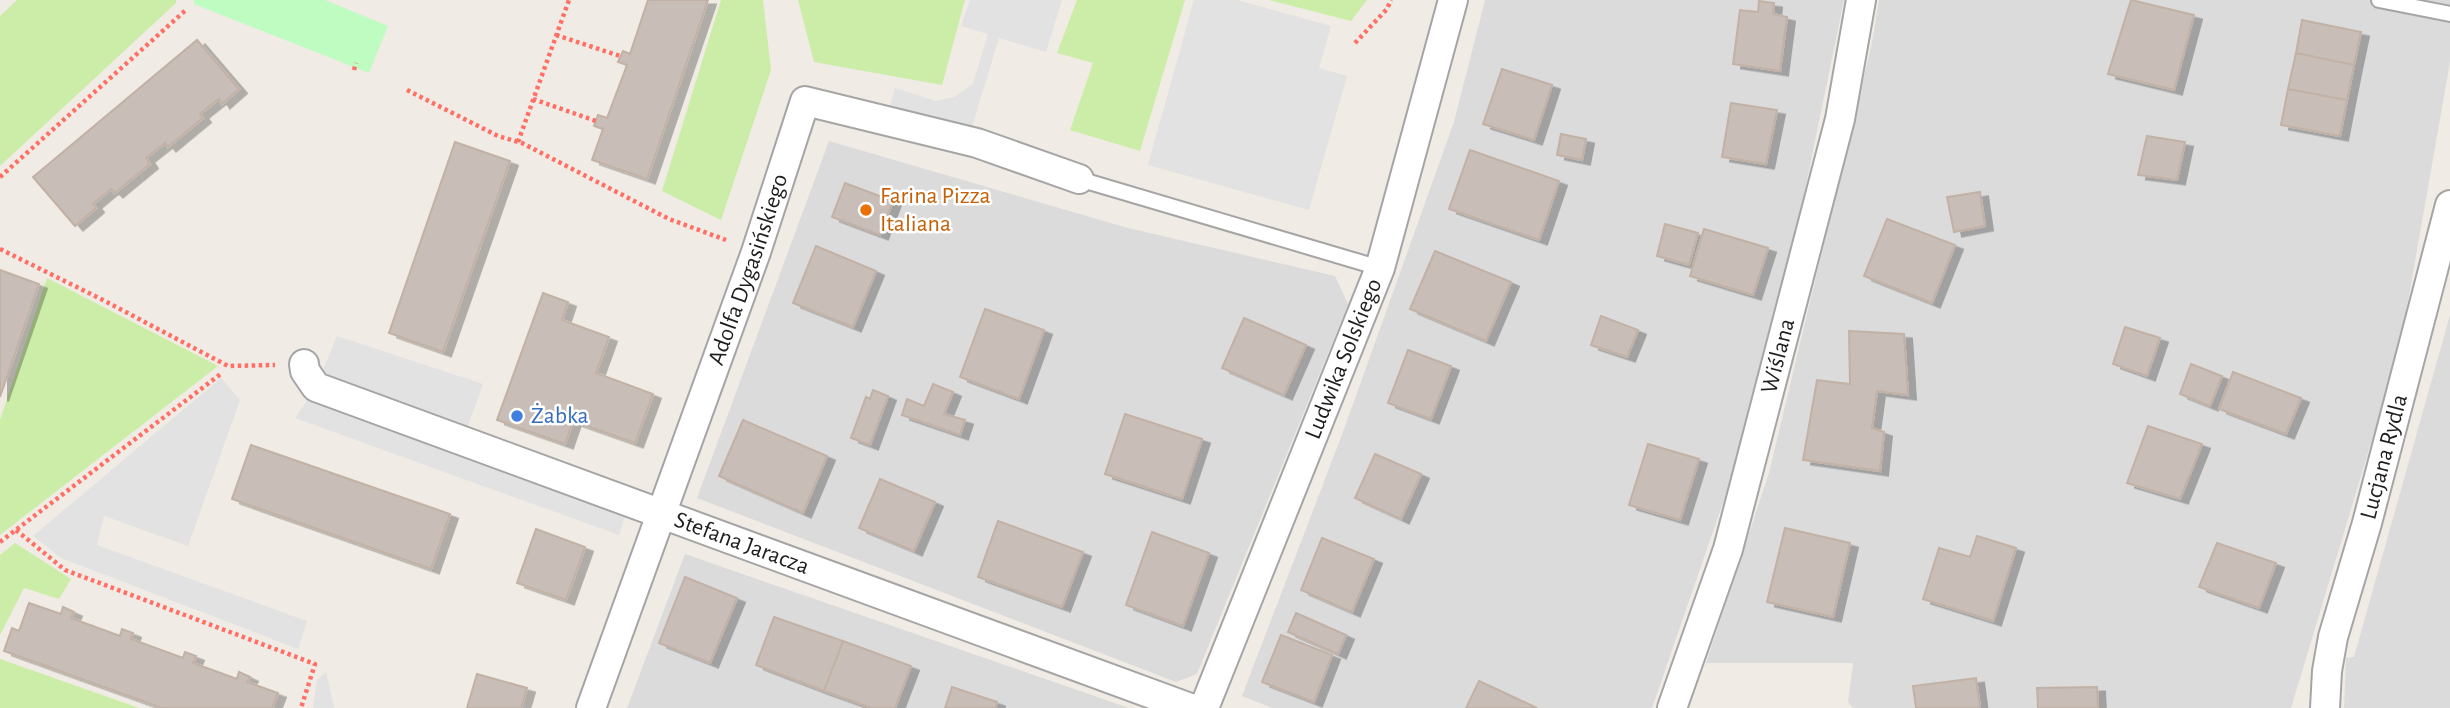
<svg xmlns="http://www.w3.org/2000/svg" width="2450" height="708" viewBox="0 0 2450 708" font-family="'Alegreya Sans',sans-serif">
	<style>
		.residential { fill: #dcdbdb }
		.grass { fill: #cceda7 }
		.park { fill: #befcc1 }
		.parking { fill: #e2e2e2 }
		.building { fill: #c8bdb7; stroke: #c2b1a5; stroke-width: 2; filter: url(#shadow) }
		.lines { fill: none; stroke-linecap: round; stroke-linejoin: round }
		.lane-casing { stroke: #a5a5a5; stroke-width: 18 }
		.street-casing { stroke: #a5a5a5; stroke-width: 32 }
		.path { stroke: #ff6f65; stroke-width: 4.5; stroke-dasharray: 3.5 3.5; stroke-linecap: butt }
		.lane { stroke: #fff; stroke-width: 14 }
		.street { stroke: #fff; stroke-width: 28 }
		.food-dot { fill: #e8710a; stroke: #fff; stroke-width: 2.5 }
		.shop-dot { fill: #3f7fe0; stroke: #fff; stroke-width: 2.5 }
		.labels { text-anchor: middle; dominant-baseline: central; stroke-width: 5; stroke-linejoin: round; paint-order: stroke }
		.food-label { font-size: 24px; fill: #c56008; stroke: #fff; text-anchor: start }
		.street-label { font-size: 24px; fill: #1e1e1e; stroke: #fff }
		.shop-label { font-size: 24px; fill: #366cbe; stroke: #fff; text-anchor: start }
	</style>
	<defs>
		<filter id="shadow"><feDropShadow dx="8" dy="4.5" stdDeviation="0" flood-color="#0004"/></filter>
	</defs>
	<rect width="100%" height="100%" fill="#f0ebe4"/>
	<path class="residential" d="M1485 0H1844L1790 263 1735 468 1652 708H1272L1242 696 1343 432 1454 122Z
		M1879 0H2450V62L2400 347 2291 708H1853L1848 702 1853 663H1706L1769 473 1872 43Z
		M829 141 1128 228 1335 276 1348 304 1197 674 1176 682 697 498Z
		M2450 315V708H2344L2346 658 2354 657Z
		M685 554 1129 708H627Z"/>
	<path class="grass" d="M17 0H176V3L0 166V16Z
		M721 0H763L771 70 721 220 662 191Z
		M798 0H965L942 85 814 62Z
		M1077 0H1185L1140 151 1070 130 1093 63 1057 53Z
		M1269 0H1367L1351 21Z
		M47 278 218 366 0 535V420Z
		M15 543 71 579 59 599 24 588 0 635V555Z
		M0 659 139 708H0Z"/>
	<path class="park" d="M194 0H325L388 26 369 73 194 4Z"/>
	<path class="parking" d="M970 0H1062L1046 52 999 38 971 130 890 106 895 88 936 101 954 97 973 84 988 34 961 26Z
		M1194 0H1237L1331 26 1319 68 1347 76 1309 210 1148 165Z
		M337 336 483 384 462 442 629 502 619 535 295 418 316 387Z
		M221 378 240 400 188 546 104 516 97 545 307 621 298 649 61 558 33 536Z
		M326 672 334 708H313L317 680Z"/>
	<path class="building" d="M648 0H708L647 179 592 160 603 129 594 126 598 115 607 118 627 65 618 62 623 51 630 54Z
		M2131 0 2194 15 2174 90 2108 74Z
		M1759 1 1774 3 1773 14 1787 17 1780 71 1733 64 1740 10 1758 12Z
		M2302 20 2361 32 2354 65 2296 53Z
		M197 40 239 89 222 104 219 99 200 114 203 118 168 147 165 143 146 158 150 164 115 193 111 189 93 204 96 208 75 226 33 177Z
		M2296 53 2354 65 2347 100 2288 89Z
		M1502 69 1552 85 1534 140 1483 124Z
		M2288 89 2347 100 2340 136 2281 125Z
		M1731 103 1777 110 1766 164 1722 157Z
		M1561 134 1586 139 1582 160 1557 155Z
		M2147 136 2185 142 2177 180 2138 175Z
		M455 142 510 161 443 352 389 333Z
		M1470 150 1559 181 1539 240 1449 209Z
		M845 183 893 201 880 235 832 217Z
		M1980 192 1985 226 1954 232 1947 197Z
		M1887 219 1955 245 1932 303 1864 276Z
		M1665 224 1698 233 1689 265 1657 256Z
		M1704 229 1768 248 1753 295 1690 276Z
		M816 246 876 271 853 327 793 303Z
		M1435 251 1511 282 1486 341 1410 309Z
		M0 270 39 284 0 397Z
		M543 293 568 302 562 320 609 337 596 373 653 394 635 443 573 421 565 444 497 420Z
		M985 309 1044 330 1019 399 960 377Z
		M1601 316 1638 330 1627 357 1591 345Z
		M1244 318 1306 345 1284 395 1222 368Z
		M2125 327 2160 338 2147 376 2113 364Z
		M1849 331 1904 334 1908 395 1877 391 1872 428 1884 432 1880 471 1803 460 1817 380 1850 384Z
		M1408 350 1451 366 1431 419 1388 403Z
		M2191 364 2222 376 2210 406 2180 394Z
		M2233 372 2301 398 2286 434 2219 409Z
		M933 384 953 392 944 414 965 420 960 435 902 415 907 399 924 406Z
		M873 390 888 396 870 445 851 438 866 397 870 399Z
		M1125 414 1202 439 1182 499 1105 474Z
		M743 420 827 456 803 513 719 476Z
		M2148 426 2202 444 2180 499 2127 483Z
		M1648 444 1699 459 1680 520 1629 505Z
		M251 445 450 514 431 569 232 499Z
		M1375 454 1421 474 1401 519 1355 498Z
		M880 479 935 502 914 551 859 528Z
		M998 521 1083 552 1062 607 978 577Z
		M1785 528 1850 543 1833 617 1767 602Z
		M536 529 585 547 566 600 517 583Z
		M1152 532 1209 553 1183 626 1126 605Z
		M1977 536 2016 548 1993 621 1923 599 1939 548 1970 557Z
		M1322 538 1374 559 1352 612 1301 590Z
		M2217 543 2276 563 2259 608 2199 587Z
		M685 577 737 598 710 663 659 643Z
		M29 603 61 614 63 607 74 612 71 618 120 636 122 629 133 633 131 639 183 658 185 652 196 656 193 663 237 679 239 672 250 677 247 682 278 693 272 708H162L4 651 12 628 19 631Z
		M1296 613 1346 635 1338 654 1288 632Z
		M774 617 843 641 824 691 756 665Z
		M1281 635 1332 655 1314 702 1262 682Z
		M843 641 911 666 895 708H872L824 691Z
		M477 674 527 688 521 708H467Z
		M1976 678 1980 708H1916L1913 686Z
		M1479 681 1537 708H1466Z
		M952 687 997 702 995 708H945Z
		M2097 687 2098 708H2038L2037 688Z"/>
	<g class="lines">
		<g class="lane-casing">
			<path id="lane" d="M2379 0 2450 14
				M1079 179 1380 268"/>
		</g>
		<g class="street-casing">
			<g id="street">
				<path id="s1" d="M304 364 305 371 316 387 1190 708"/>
				<path id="s2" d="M591 708 756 252 805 101 977 143 1079 179"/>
				<path id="s3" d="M1204 708 1380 268 1453 0"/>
				<path id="s4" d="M1672 708 1728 549 1840 119 1861 0"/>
				<path id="s5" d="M2325 708 2327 671 2333 637 2367 523 2450 205"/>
			</g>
		</g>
		<path class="path" d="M556 35 620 56
			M1355 43 1387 9 1391 0
			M354 70 356 63
			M407 90 498 136 522 143 669 219 726 240
			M533 99 596 121
			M518 142 569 0
			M0 177 187 9
			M0 249 103 300 228 366 275 365
			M16 530 65 570 315 664 301 708
			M0 542 222 373"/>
		<use href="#lane" class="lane"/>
		<use href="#street" class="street"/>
	</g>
	<circle class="food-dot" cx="866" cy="210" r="7"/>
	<circle class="shop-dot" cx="517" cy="416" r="7"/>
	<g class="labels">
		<g class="food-label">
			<text x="880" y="196">Farina Pizza<tspan x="880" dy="28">Italiana</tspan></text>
		</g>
		<g class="street-label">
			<text stroke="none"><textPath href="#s2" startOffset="466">Adolfa Dygasińskiego</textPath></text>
			<text stroke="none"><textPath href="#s4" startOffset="368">Wiślana</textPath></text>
			<text stroke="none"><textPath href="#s3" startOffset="376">Ludwika Solskiego</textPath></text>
			<text stroke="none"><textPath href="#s5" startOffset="259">Lucjana Rydla</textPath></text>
			<text stroke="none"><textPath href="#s1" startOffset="480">Stefana Jaracza</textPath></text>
		</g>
		<g class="shop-label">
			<text x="531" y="416">Żabka</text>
		</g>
	</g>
</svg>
